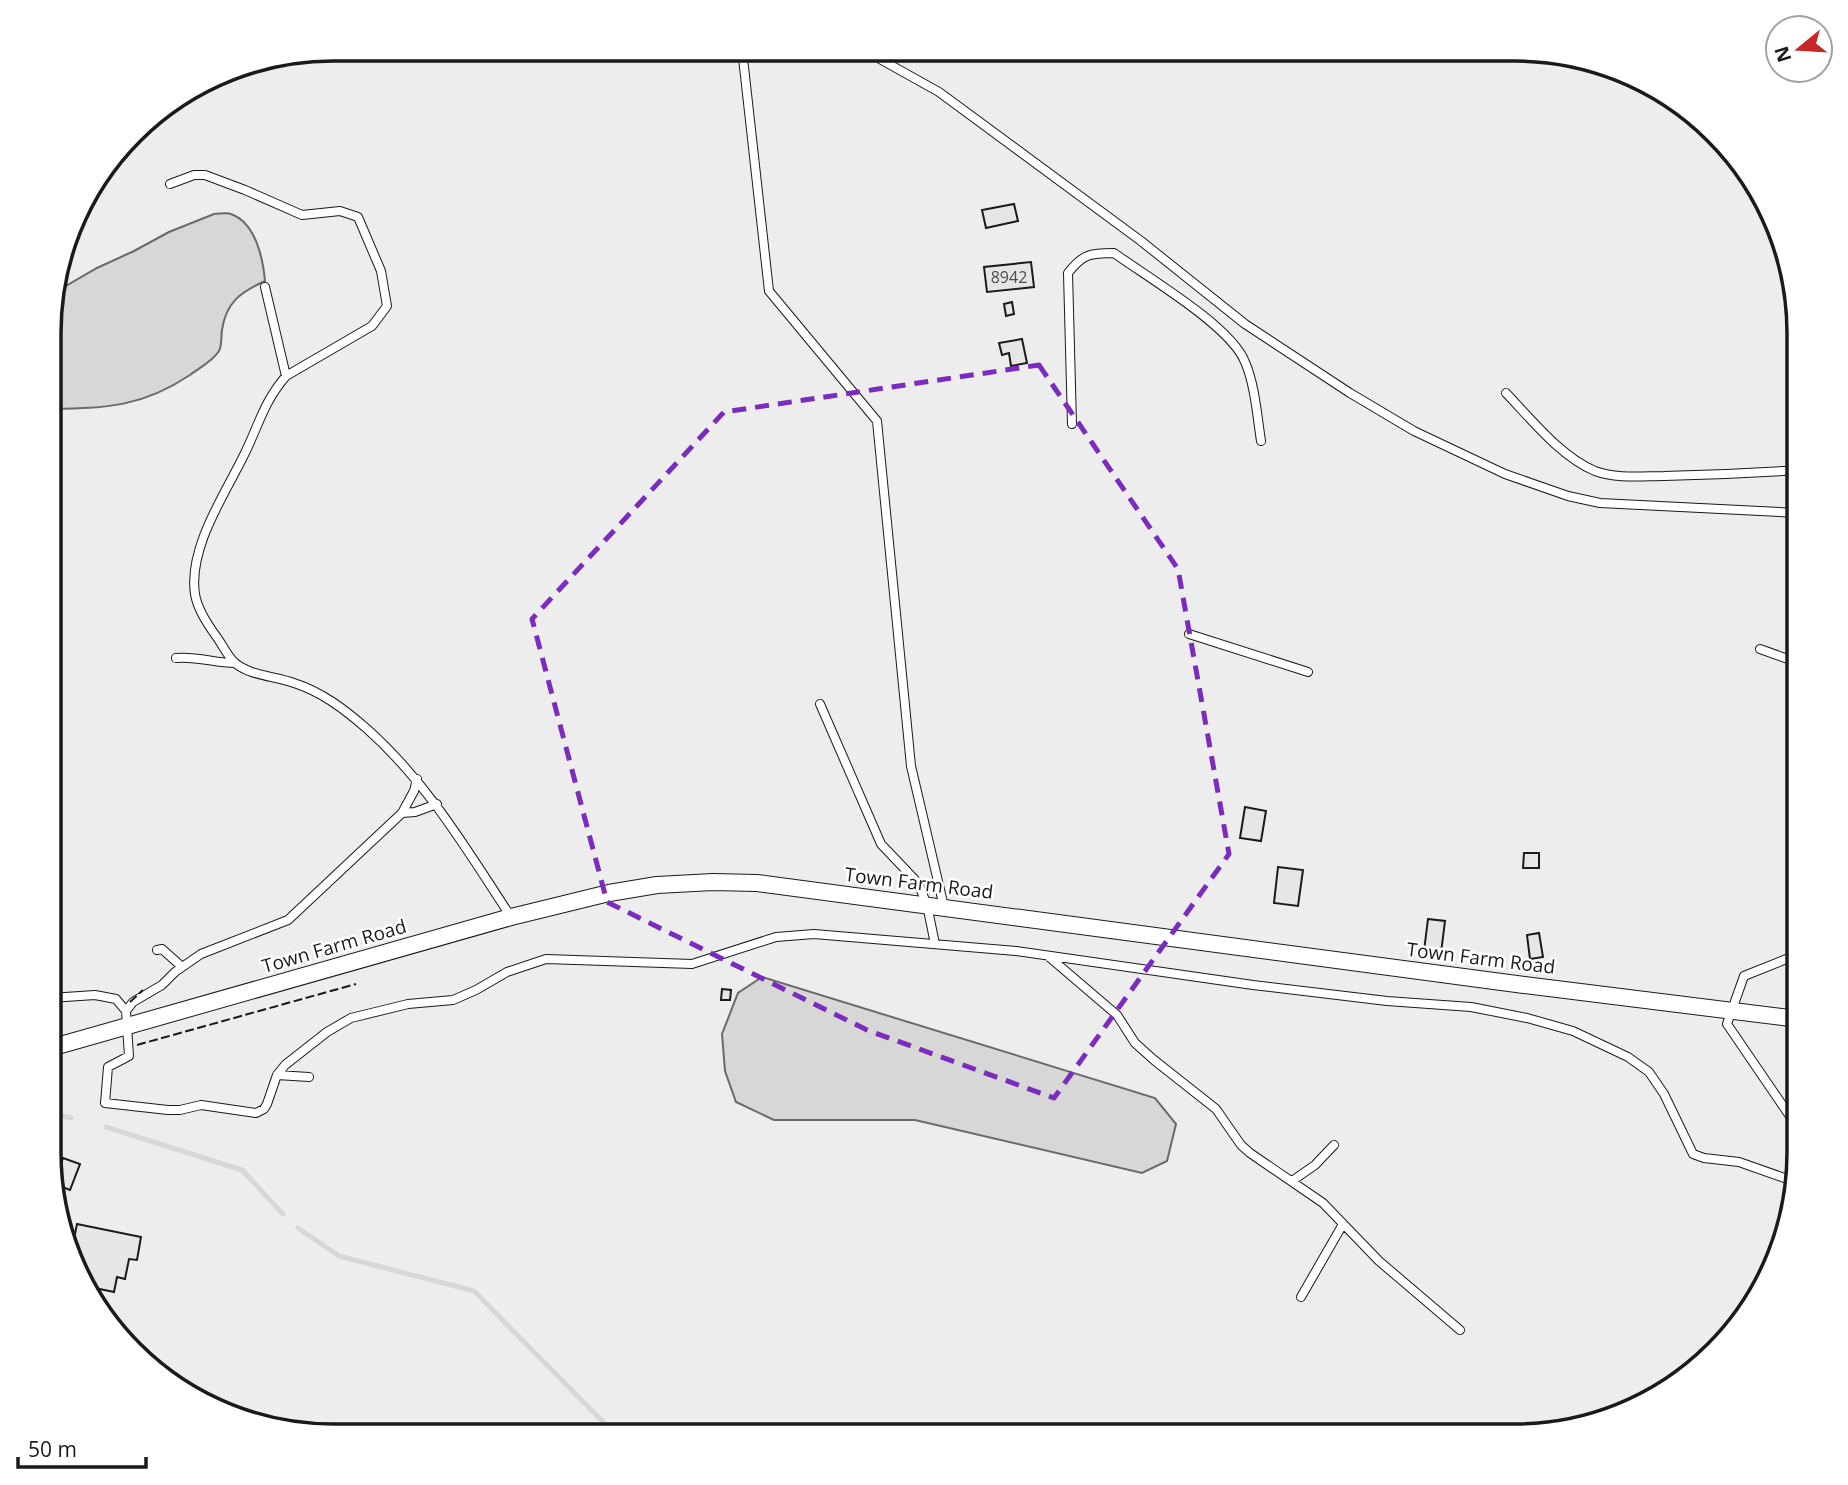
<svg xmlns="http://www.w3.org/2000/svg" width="1848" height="1485" viewBox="0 0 1848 1485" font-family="'Open Sans',sans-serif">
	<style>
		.built { fill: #ededed; stroke: #6a6a6a; stroke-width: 2 }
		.water { fill: #d7d7d7; stroke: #6a6a6a; stroke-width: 2 }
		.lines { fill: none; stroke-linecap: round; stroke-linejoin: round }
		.stream { stroke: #d7d7d7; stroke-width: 5 }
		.building { fill: #e6e6e6; stroke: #1a1a1a; stroke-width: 2 }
		.lane-casing { stroke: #1a1a1a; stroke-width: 10 }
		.street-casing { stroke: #1a1a1a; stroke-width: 18 }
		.lane { stroke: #fff; stroke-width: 8 }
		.street { stroke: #fff; stroke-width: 16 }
		.fence { stroke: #1a1a1a; stroke-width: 2; stroke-dasharray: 9 3.5; stroke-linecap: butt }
		.marked { fill: none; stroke: #7b2cbf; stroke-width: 5; stroke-dasharray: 14 9; stroke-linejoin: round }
		.labels { text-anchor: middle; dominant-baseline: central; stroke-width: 5; stroke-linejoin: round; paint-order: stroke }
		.number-label { font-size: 16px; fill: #4d4d4d }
		.street-label { font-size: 19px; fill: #1a1a1a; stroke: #fff }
		.rim { fill: none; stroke: #1a1a1a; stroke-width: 3.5 }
	</style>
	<rect width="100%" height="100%" fill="#fff"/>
	<path class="built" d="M334 49 1532 50 1623 71 1702 120 1770 208 1799 333 1798 1170 1777 1261 1728 1339 1624 1414 1514 1436 316 1435 225 1414 146 1365 79 1278 50 1170 51 296 87 192 146 119 242 64Z"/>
	<path class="water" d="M214 214C219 214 227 212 231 214 256 223 263 259 265 281 241 292 226 302 222 330 221 336 222 346 219 351 213 361 199 368 190 375 142 407 107 408 51 409L52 294 97 268 134 251 169 232Z
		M762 977 1155 1098 1176 1124 1167 1161 1142 1173 915 1120H774L736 1102 725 1071 722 1034 738 993Z"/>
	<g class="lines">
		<path class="stream" d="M50 1113 71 1118
			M106 1127 242 1170 283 1214
			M298 1228 339 1256 474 1291 617 1436"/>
	</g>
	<path class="building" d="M1014 204 1018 221 986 228 982 210Z
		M1031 262 1034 287 987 292 984 267Z
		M1012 302 1014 314 1006 316 1004 304Z
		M1022 339 1027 363 1011 366 1009 353 1002 355 999 343Z
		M1245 807 1266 811 1261 841 1240 838Z
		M1524 853H1539V868H1523Z
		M1278 867 1303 870 1298 906 1274 903Z
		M1428 919 1445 921 1441 953 1424 951Z
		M1539 933 1543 957 1530 959 1527 935Z
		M722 989 731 990 730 1000H721Z
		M63 1158 80 1164 70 1190 54 1184Z
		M77 1224 141 1237 137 1260 129 1259 125 1279 117 1277 114 1292 90 1287 89 1291 79 1278 69 1244H73Z"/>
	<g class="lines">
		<g class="lane-casing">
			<path id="lane" d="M742 49 769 291 877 421 911 766 944 907
				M862 49 939 92 1141 241 1245 324 1350 393 1414 431 1505 474 1568 496 1600 503 1799 513
				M170 184 194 175H205L245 190 302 215 340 211 358 217 381 271 387 306 372 326 286 376 265 287
				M286 376C263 403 259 425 244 455 225 494 188 548 195 594 197 608 208 625 216 636 222 644 227 655 234 662 249 676 276 676 294 683 322 692 344 709 366 728 427 782 467 850 511 917
				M1506 393C1531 419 1561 457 1595 471 1616 479 1643 476 1664 476 1709 475 1754 473 1799 470
				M1072 424 1068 273C1083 254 1090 253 1114 253 1147 277 1231 326 1245 362 1255 385 1257 415 1261 441
				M1189 634 1308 672
				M1760 649 1799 663
				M176 658C197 656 215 663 235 663
				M820 704 881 844 918 883 927 905 935 944
				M417 779 414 791 402 813 415 812 437 804
				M157 950 162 949 181 966
				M1048 956 1117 1015 1135 1043 1154 1060 1216 1109 1241 1145 1250 1153 1323 1203 1379 1261 1460 1330
				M50 998 95 995 116 999 126 1011 133 1002 162 985 175 972 201 954 288 920 402 813
				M126 1011 129 1056 108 1067 105 1103 168 1110H180L201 1105 256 1113 264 1109 267 1104 277 1075 285 1065 327 1032 351 1018 408 1004 453 1000 476 990 507 972 546 959 692 964 776 937 814 934 1016 951 1253 985 1387 1001 1471 1007 1527 1018 1573 1031 1628 1057 1649 1072 1664 1094 1693 1154 1704 1158 1739 1162 1796 1182
				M277 1075 309 1077
				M1798 1128 1727 1024 1744 976 1799 954
				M1292 1181 1315 1165 1334 1145
				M1301 1297 1343 1224"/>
		</g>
		<g class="street-casing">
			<path id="street" d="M50 1048 511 917 609 893 657 885 713 882 757 883 1524 985 1798 1019"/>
		</g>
		<use href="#lane" class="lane"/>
		<use href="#street" class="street"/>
		<path class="fence" d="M130 1002 143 990
			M137 1045 356 984"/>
	</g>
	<path class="marked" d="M1039 365 1178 569 1229 854 1054 1098 867 1030 607 902 532 619 724 412Z"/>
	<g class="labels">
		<g class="number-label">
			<text x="1009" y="277">8942</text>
		</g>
		<g class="street-label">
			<text transform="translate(919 883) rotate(7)">Town Farm Road</text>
			<text transform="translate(334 946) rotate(-16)">Town Farm Road</text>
			<text transform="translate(1481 958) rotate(7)">Town Farm Road</text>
		</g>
	</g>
	<path d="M0 0H1848V1485H0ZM333 61H1515A272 272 0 0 1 1787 333V1152A272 272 0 0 1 1515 1424H333A272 272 0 0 1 61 1152V333A272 272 0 0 1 333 61Z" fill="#fff" fill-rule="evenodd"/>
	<path class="rim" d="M333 61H1515A272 272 0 0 1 1787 333V1152A272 272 0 0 1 1515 1424H333A272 272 0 0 1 61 1152V333A272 272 0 0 1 333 61Z"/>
	<g transform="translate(1799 49) rotate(252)"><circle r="33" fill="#ffffff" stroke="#a3a3a3" stroke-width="2"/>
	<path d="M0-5L12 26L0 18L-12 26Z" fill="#c62828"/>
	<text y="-10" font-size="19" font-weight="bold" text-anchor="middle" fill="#1a1a1a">N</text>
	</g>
	<path d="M18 1457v10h128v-10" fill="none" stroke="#1a1a1a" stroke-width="3.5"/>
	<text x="28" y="1457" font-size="21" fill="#1a1a1a" stroke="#ffffff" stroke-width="5" paint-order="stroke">50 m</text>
</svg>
